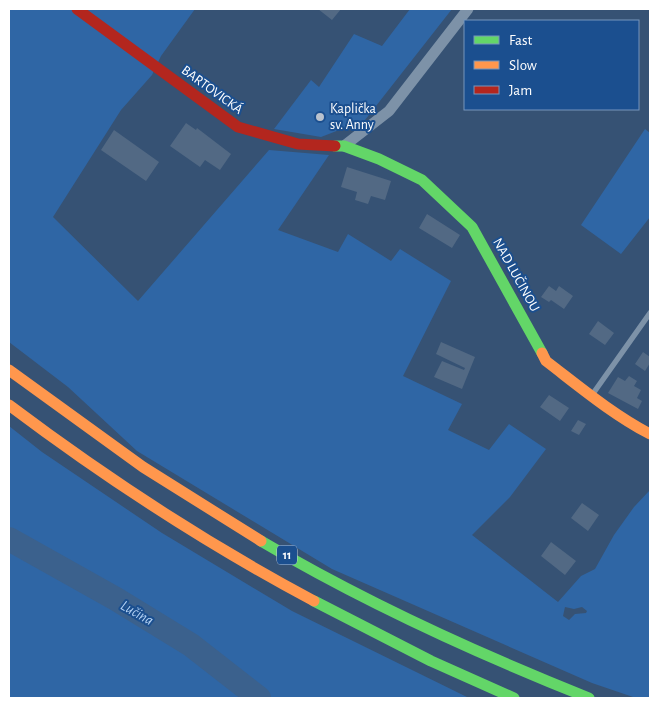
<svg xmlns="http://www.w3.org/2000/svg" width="659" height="707" viewBox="0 0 659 707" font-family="'Alegreya Sans',sans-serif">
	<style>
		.green { fill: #2f66a5; fill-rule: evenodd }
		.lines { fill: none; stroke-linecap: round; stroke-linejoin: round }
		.river { stroke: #3b618d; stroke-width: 24 }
		.building { fill: #526984 }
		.lane { stroke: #7d92a8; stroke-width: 5.5 }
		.street { stroke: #7d92a8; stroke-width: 11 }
		.fast { stroke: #63d668; stroke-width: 11 }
		.slow { stroke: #ff974d; stroke-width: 11 }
		.jam { stroke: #b3261e; stroke-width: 11 }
		.poi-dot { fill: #b9c2ce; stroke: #1b4f8f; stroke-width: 2 }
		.labels { text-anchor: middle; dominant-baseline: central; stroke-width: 4; stroke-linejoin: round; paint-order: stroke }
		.shield { fill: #1b4f8f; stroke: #bbcadd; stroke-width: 1 }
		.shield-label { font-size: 12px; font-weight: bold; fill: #fff }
		.street-label { font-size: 14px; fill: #fff; stroke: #1b4f8f }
		.poi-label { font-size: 14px; fill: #fff; stroke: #1b4f8f; text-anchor: start }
		.water-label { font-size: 15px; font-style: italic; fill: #b5d3f5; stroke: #1b4f8f }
	</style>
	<rect width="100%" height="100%" fill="#365274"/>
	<path class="green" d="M9 9H195L161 56 152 75 121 110 53 217 138 301 269 150 329 155 278 230 338 252 348 234 391 261 400 249 451 281 403 376 462 404 448 430 489 450 509 424 546 449 510 497 472 535 558 602 581 576 595 569 614 535 634 507 650 490V698H636L592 683 332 569 137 451 68 387 9 342ZM565 607 574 609 582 607 587 611 586 613 575 614 569 620 563 616Z
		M410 9H452L365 120 321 137 274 129 311 80 319 87 354 34 382 46Z
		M645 129 650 133V217L621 254 581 225Z
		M9 426 42 452 162 533 292 611 469 698H9Z"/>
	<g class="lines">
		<path class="river" d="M9 539 116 599 191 645 259 698"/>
	</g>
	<path class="building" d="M318 9H341L332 20Z
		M319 112 325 115 320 123 315 119Z
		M186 123 196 130 197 128 231 154 220 170 205 160 200 167 170 146Z
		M114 130 159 162 146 181 101 150Z
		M347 167 391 181 385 200 371 196 368 204 355 200 357 192 341 187Z
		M427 214 460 235 452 248 419 228Z
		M549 286 556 291 559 286 573 296 564 309 551 300 549 302 541 297Z
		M598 321 614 333 605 345 589 334Z
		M441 342 475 357 462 389 434 377 442 361 464 370 465 368 436 354Z
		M643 352 650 357V363L645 371 635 364Z
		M629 376 637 381 634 386 641 390 637 398 642 401 638 409 608 393 618 377 625 381Z
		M549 395 569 408 560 421 540 407Z
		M578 420 586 424 579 435 571 431Z
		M582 503 599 515 588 531 571 518Z
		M551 542 576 561 565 575 541 556Z"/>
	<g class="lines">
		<path class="lane" d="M592 395 650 313"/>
		<path class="street" d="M344 146 389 111 468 9"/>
		<path class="fast" d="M335 146H344L379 159 422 180 472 227 542 353
			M261 541C366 603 476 653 589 698
			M314 601 431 661 514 698"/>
		<path class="slow" d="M542 353 546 361C580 387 612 414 650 434
			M9 370 143 467 261 541
			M9 405C106 478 207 544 314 601"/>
		<path class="jam" d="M77 9 238 127 298 144 335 146"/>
	</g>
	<circle class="poi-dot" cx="320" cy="117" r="5"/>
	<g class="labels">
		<rect class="shield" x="277" y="545.5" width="20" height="19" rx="4"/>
		<g class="shield-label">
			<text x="287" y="555">11</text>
		</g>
		<g class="street-label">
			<text transform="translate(212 90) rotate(36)">BARTOVICKÁ</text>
			<text transform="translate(516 275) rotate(61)">NAD LUČINOU</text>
		</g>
		<g class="poi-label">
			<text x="330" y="109">Kaplička<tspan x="330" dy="16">sv. Anny</tspan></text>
		</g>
		<g class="water-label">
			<text transform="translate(137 613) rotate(30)">Lučina</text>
		</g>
	</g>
	<rect width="659" height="707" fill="none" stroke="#ffffff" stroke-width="20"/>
	<rect x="464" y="20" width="175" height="90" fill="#1b4f8f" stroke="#7695bc"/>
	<rect x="474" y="36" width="25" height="8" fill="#63d668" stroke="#7695bc"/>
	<text x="509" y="45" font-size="15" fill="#ffffff">Fast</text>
	<rect x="474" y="61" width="25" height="8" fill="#ff974d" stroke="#7695bc"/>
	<text x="509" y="70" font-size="15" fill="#ffffff">Slow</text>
	<rect x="474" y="86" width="25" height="8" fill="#b3261e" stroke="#7695bc"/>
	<text x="509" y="95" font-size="15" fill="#ffffff">Jam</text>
</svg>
